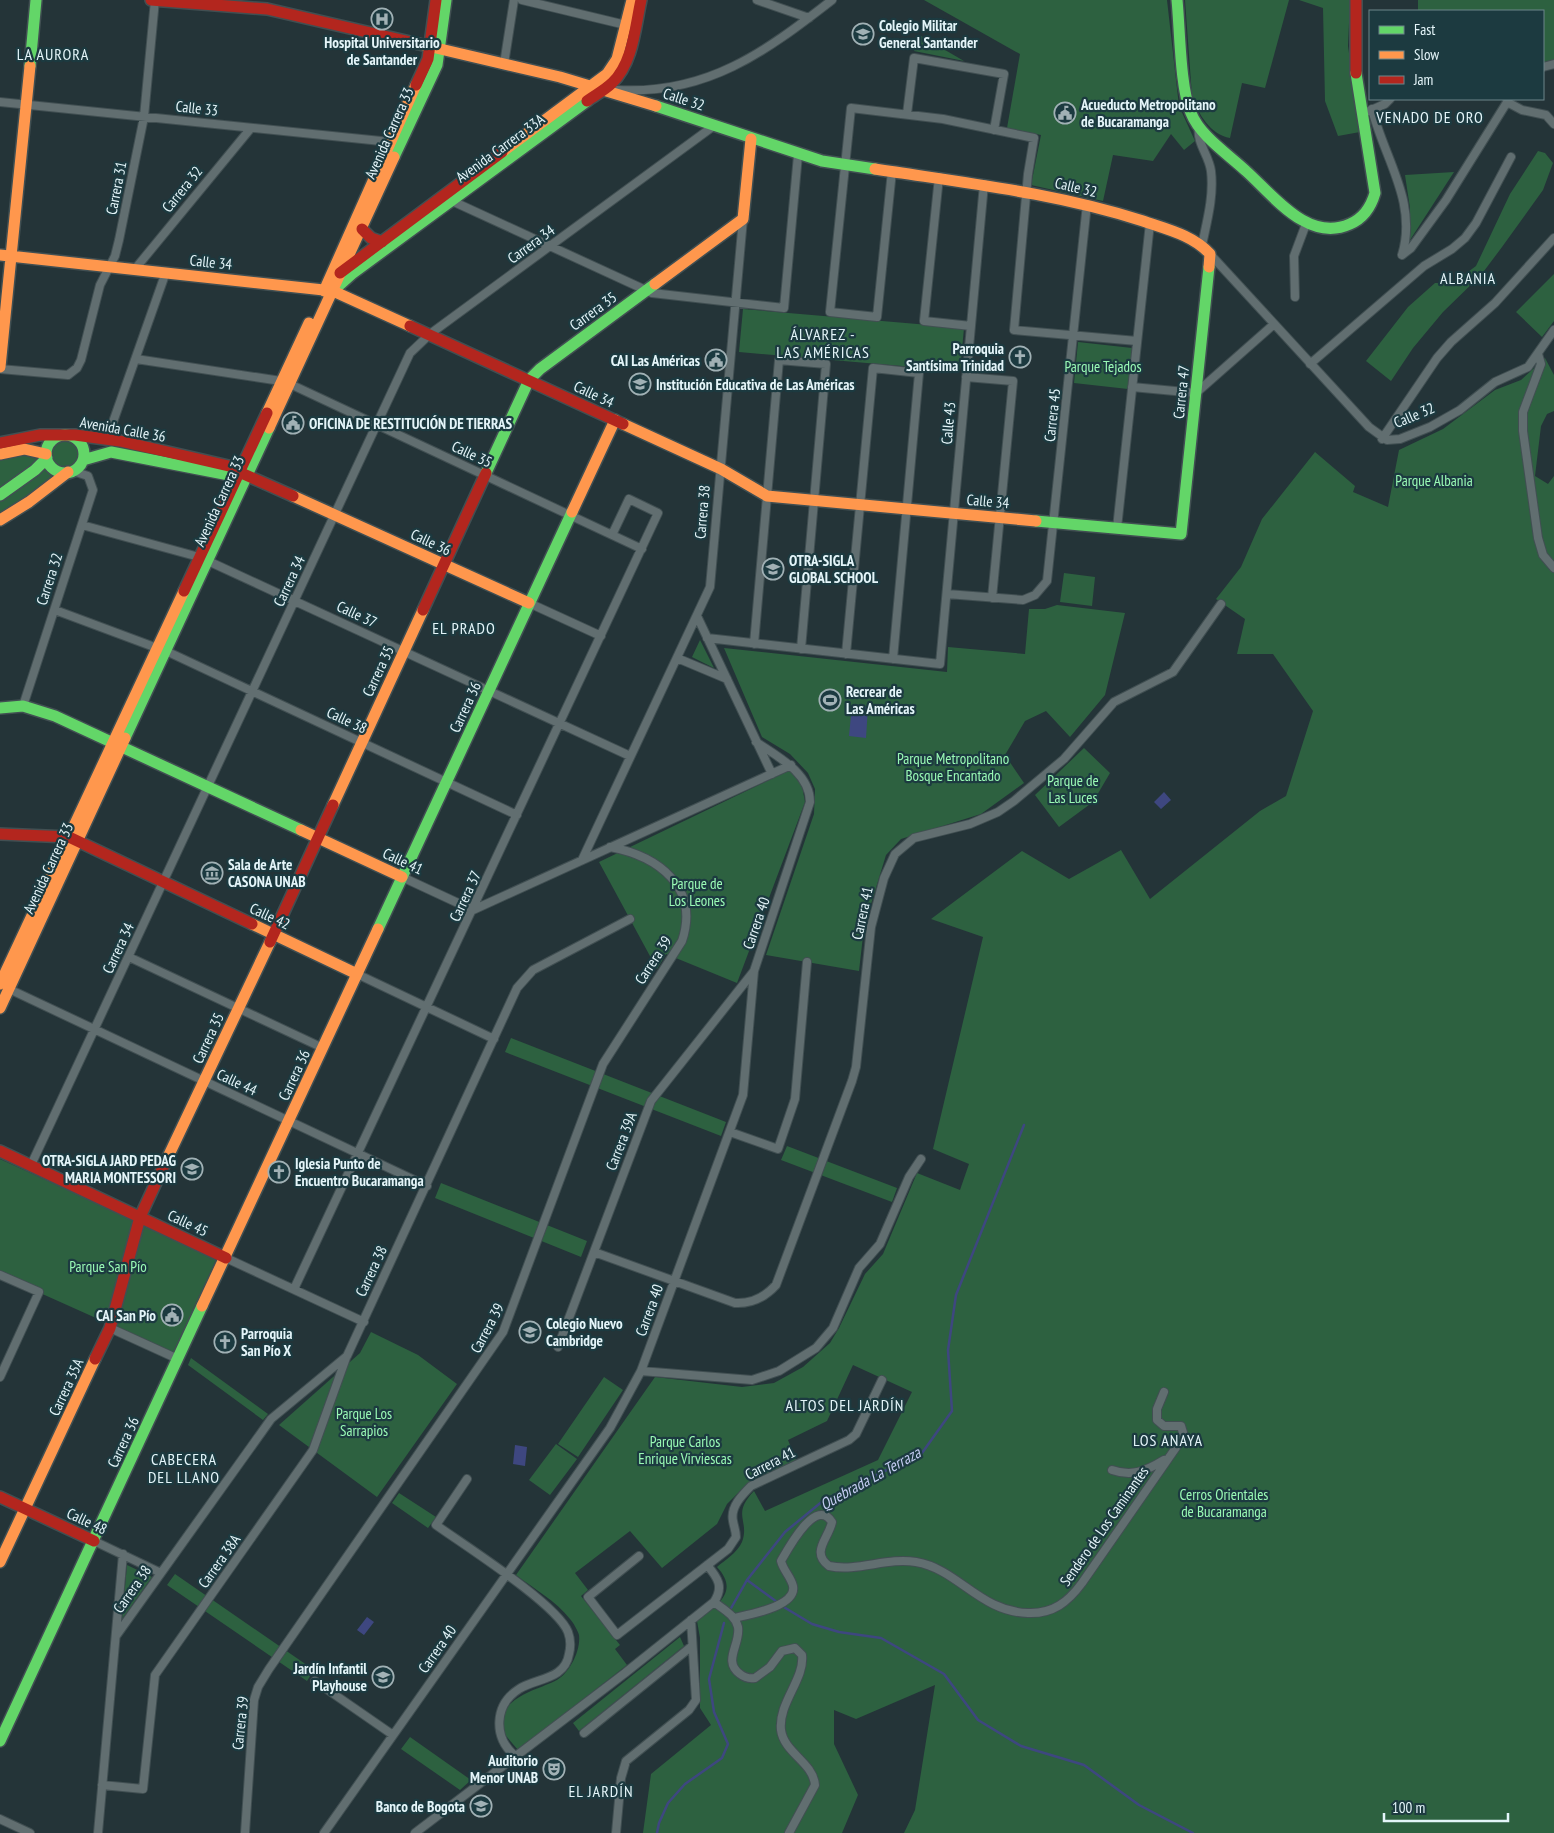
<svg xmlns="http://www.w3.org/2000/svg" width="1554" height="1833" viewBox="0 0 1554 1833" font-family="'PT Sans Narrow',sans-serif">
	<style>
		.green { fill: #2d6140 }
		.water { fill: #3e4780 }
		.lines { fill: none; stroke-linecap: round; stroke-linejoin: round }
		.stream { stroke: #3e4780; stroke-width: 2.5 }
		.street-casing { stroke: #414f52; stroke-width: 10 }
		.fast-casing { stroke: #414f52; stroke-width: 14 }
		.slow-casing { stroke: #414f52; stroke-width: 14 }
		.jam-casing { stroke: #414f52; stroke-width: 14 }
		.street { stroke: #616e70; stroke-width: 8 }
		.fast { stroke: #63d668; stroke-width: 11 }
		.slow { stroke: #ff974d; stroke-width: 11 }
		.jam { stroke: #b3261e; stroke-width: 11 }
		.labels { text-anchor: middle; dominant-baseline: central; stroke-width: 4.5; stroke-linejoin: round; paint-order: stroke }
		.poi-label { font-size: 15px; font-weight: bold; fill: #e4f5f9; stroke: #1c3a40; text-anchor: start }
		.street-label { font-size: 15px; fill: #e4f5f9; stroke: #1c3a40 }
		.park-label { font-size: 15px; fill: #9afab5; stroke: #1c3a40 }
		.neighbourhood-label { font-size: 16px; letter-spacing: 1px; fill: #e4f5f9; stroke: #1c3a40 }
		.water-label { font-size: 16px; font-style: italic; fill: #c5cdf2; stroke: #1c3a40 }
	</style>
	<rect width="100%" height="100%" fill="#243438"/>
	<path class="green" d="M924 0H1167L1179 106 1195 141 1184 150 1171 134 1153 161 1113 155 1103 201 1031 185 1041 135 1007 128 1020 54Z
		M1185 0H1289L1265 88 1242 83 1230 138C1211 135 1198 114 1192 96Z
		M1299 0H1350L1348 46 1360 132 1338 136 1325 101 1323 8Z
		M1418 0H1554V61L1543 63V11H1418Z
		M921 36 964 61 914 51Z
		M1538 151 1545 153 1553 163 1543 190 1502 247 1481 275 1443 312 1413 348 1391 381 1366 361 1408 307 1435 283H1453L1476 266 1510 194Z
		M1454 172 1410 240V208L1405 175Z
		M1554 274V321L1542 337 1516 312Z
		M743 309 964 328 960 371 739 352Z
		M1078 342 1132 348 1128 389 1074 383Z
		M1545 358 1554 375V411L1547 414 1541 426 1535 476 1548 484 1554 476V1833H904L915 1810 935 1685 856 1719 834 1710V1744L858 1795 842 1833H643L651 1774 711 1725 700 1708V1638L697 1621C717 1605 740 1592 717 1567 725 1560 737 1553 742 1542 750 1520 731 1515 754 1491L765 1511 878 1460 912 1392 853 1365 827 1421 788 1440 796 1460 746 1485 727 1504 717 1524 662 1568 630 1531 575 1573 588 1590 581 1596 620 1645 615 1649 627 1665 518 1750 501 1730C500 1697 532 1692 555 1681 569 1674 581 1651 579 1635 578 1631 573 1622 570 1619 556 1601 533 1588 516 1575L655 1377 742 1387 774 1383 803 1367 830 1343 839 1328 865 1274 883 1254 917 1173 960 1190 969 1164 933 1149 983 937 931 919 1022 851 1069 879 1121 850 1150 899 1260 811 1286 796 1313 711 1273 654H1237L1245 619 1216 599 1241 567 1262 519 1315 452 1355 486 1353 492 1388 507 1399 450 1443 429 1495 390 1521 380Z
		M51 453a14 14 0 1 1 28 0a14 14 0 1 1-28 0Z
		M31 452 40 456 38 461 0 488V457Z
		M46 466 55 475 35 493 0 515V500Z
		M1064 573 1095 577 1092 606 1060 602Z
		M1057 605 1125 613 1105 695 1070 737 1046 711 1025 721 1005 755 1024 783 981 814 901 839 886 855 864 927 859 971 766 955 814 814 815 789 808 773 790 754 762 737 724 648 947 672 948 647 1025 654 1029 609H1045Z
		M700 640 714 668 692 657Z
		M1084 748 1110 773 1093 802 1059 827 1035 795Z
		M790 770 802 786 805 802 737 983 666 954 657 969 599 862Z
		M511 1038 726 1122 721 1136 505 1052Z
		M787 1146 897 1188 892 1202 781 1160Z
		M0 1159 217 1258 174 1353 0 1275Z
		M441 1183 587 1241 581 1257 435 1198Z
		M371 1332 418 1355 457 1384 377 1497 279 1425 360 1353Z
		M191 1358 268 1414 263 1420 188 1365Z
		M604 1377 623 1390 578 1457 558 1444Z
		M556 1444 577 1459 550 1495 529 1480Z
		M399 1493 436 1517 428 1528 392 1503Z
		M127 1565 152 1577 122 1619Z
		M175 1574 314 1670 307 1681 167 1585Z
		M680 1637 684 1646 579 1731 573 1723Z
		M410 1737 471 1780 460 1790 401 1749Z"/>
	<path class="water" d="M852 705 868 707 866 738 849 736Z
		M1164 792 1171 800 1161 809 1154 802Z
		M515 1445 527 1447 525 1466 513 1464Z
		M367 1617 374 1622 364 1635 357 1630Z"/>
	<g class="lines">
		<path class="stream" d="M747 1580 777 1602
			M782 1606 812 1624 839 1632 881 1638 944 1674 978 1720 1021 1746 1084 1765 1139 1805 1193 1833
			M730 1610 747 1580 785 1532 824 1500 922 1453 952 1411 948 1350 956 1295 1024 1125
			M657 1833 659 1823 668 1803 685 1784 722 1758 728 1744 714 1712 709 1679 724 1623"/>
		<g class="street-casing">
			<path id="street" d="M522 0 630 26
				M757 0 809 18
				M504 64 514 0
				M1543 67 1554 64
				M617 90C707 95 765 52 832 0
				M0 102 391 142
				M1507 102 1522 110 1546 115 1554 124
				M1372 109C1384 158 1418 202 1402 255
				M1369 111 1385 104 1390 99
				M907 114 914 58 1004 74 994 130
				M1199 126C1196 143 1209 155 1211 171 1214 196 1207 221 1202 245
				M892 171 877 317 830 312 851 108 943 119 1034 138 1028 174 1014 330 1137 341
				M939 177 924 321 971 326
				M452 201 652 293 784 308 798 155
				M1210 254 1369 427 1387 440 1400 439 1430 427 1460 410 1495 382 1528 367 1554 330
				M1402 255 1411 248 1446 200 1509 99
				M135 269 251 128
				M1295 297 1294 256 1306 224
				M1538 354 1541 364 1523 412V431L1538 538 1543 555 1554 568
				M136 359 281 381
				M1310 364 1424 266 1452 249 1465 238 1476 223 1511 157
				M0 369 68 375 77 368 81 360 100 285 115 256 119 240 144 117 155 0
				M966 377 1013 381 992 598
				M290 384 642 549
				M1132 387 1196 393 1273 325
				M107 439 166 272
				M1382 439 1437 358 1451 342 1495 303 1554 238
				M82 525 199 557
				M1117 528 1150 223
				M208 561 630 756
				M947 594 1023 600 1035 595 1047 581 1087 204
				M529 603 601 636
				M55 610 157 648
				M697 616 772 774
				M707 638 940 664 984 184
				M754 644 779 360 826 364 801 649
				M166 651 517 815
				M846 654 873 368 919 373 893 659
				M677 658 727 679
				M23 706 93 490 88 476 73 471
				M582 860 710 587 743 219
				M402 877 473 910 791 765
				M129 957 323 1048
				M357 974 494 1039
				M9 989 427 1186
				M730 1132 778 1149 795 1099 807 962
				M31 1165 410 353 430 334 715 125
				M594 1252 735 1303C752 1304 765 1297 776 1285L852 1081 856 1067 871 927 884 878 895 854 914 838 970 824 998 812 1014 801 1064 759 1114 702 1173 672 1221 604
				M226 1258 364 1322
				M0 1275 39 1292 0 1377
				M294 1289 658 513 629 499 612 535
				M110 1328 178 1359
				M558 1347 651 1101 754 971
				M641 1371 752 1380 779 1371 816 1348 833 1328 859 1268 880 1244 909 1177 921 1159
				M1112 1470C1132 1477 1146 1471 1164 1460
				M467 1479 436 1525C464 1545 557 1604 568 1632 571 1640 571 1646 569 1654 565 1680 536 1678 519 1689 494 1705 493 1737 515 1756
				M94 1541 161 1573
				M639 1556 588 1597 617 1635 728 1549 736 1537C736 1531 734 1527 733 1521 730 1507 742 1495 751 1486L849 1440 856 1434 882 1380
				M714 1602C723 1609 735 1615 738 1627 741 1644 722 1661 740 1674 745 1678 749 1679 755 1678L770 1667 782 1651 795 1648 802 1655C805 1679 778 1703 781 1730 784 1753 813 1762 815 1785L789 1833
				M734 1618C747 1615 797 1607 793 1586 791 1577 783 1570 781 1561 788 1549 816 1496 832 1522 829 1538 810 1552 829 1566 858 1572 887 1557 916 1562 958 1569 980 1612 1028 1613 1053 1614 1068 1602 1082 1583L1184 1436 1181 1426H1164L1157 1420V1409L1164 1392
				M116 1636 271 1419 347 1356 517 988 533 970 630 919
				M315 1681 393 1735
				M584 1733 692 1646
				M102 1785 143 1789 155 1675 313 1450 346 1358
				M0 1819 30 1833
				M98 1833 123 1554
				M245 1833 254 1700 258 1687 269 1669 503 1332 603 1064 682 941C700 887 658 856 610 847
				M324 1833 610 1428 641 1371 743 1095 754 971 810 802C810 773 777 756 756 742
				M415 1833 625 1673 714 1602C724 1587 718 1578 707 1565
				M616 1833 621 1778 626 1761 689 1710 696 1700 691 1620"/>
		</g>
		<g class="fast-casing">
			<path id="fast" d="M1177 0C1180 30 1180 88 1191 113 1200 136 1228 154 1246 171 1274 196 1308 243 1350 224 1364 218 1371 207 1375 193L1356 73
				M30 66 36 0
				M656 106 822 161 875 169
				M394 157 437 65 446 0
				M333 291 353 273 587 101
				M46 454a19 19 0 1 1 38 0a19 19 0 1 1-38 0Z
				M83 460 111 452 229 475 239 472
				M486 473 529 380 540 369 655 284
				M0 495 35 470 47 458
				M1036 521 1181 534 1209 267
				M0 708 23 706 55 716 301 830
				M125 738 269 428
				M378 929 572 512
				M0 1741 202 1306"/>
		</g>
		<g class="slow-casing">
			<path id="slow" d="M419 44 560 77 656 106
				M502 152 607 74 617 59 632 0
				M875 169C965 183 1056 193 1143 221 1166 229 1193 235 1210 254L1209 267
				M0 255 333 291 410 326
				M655 284 743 219 751 139
				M324 291 416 85
				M0 367 30 66
				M267 413 309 323
				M623 424 721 469 767 496 1036 521
				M269 428 394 157
				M0 454 24 449 46 454
				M293 496 529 603
				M572 512 615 420
				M0 520 29 502 68 472
				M333 805 423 610
				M301 830 402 877
				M252 924 357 974
				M0 984 184 591
				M0 1008 125 738
				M166 1161 270 942
				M202 1306 378 929
				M0 1562 95 1359"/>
		</g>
		<g class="jam-casing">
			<path id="jam" d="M151 0 267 9 419 44
				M1356 73V0
				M416 85 428 59 436 0
				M587 101C595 95 605 90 612 83 633 63 635 27 641 0
				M362 229 371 238 382 242
				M340 273 502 152
				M410 326 623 424
				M0 443 40 435H75L120 441 233 467 239 472 293 496
				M184 591 267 413
				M423 610 486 473
				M0 834 69 837 252 924
				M270 942 333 805
				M0 1151 226 1258
				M95 1359 110 1328 140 1217 166 1161
				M0 1497 94 1541"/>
		</g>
		<use href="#street" class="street"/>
		<use href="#fast" class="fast"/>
		<use href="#slow" class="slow"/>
		<use href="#jam" class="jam"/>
	</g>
	<defs>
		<g id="hospital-ring" transform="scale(1.125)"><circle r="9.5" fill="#1c3a40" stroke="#a1b1b5" stroke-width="1.5"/><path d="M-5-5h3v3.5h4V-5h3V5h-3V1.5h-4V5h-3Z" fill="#a1b1b5"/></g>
		<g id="university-ring" transform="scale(1.125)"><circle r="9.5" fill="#1c3a40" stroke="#a1b1b5" stroke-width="1.5"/><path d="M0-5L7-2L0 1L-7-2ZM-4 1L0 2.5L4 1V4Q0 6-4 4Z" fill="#a1b1b5"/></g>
		<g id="civic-ring" transform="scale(1.125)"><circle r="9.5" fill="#1c3a40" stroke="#a1b1b5" stroke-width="1.5"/><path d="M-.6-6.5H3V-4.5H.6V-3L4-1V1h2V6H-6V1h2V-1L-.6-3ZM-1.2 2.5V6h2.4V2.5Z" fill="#a1b1b5"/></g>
		<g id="church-ring" transform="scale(1.125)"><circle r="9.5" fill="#1c3a40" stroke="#a1b1b5" stroke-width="1.5"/><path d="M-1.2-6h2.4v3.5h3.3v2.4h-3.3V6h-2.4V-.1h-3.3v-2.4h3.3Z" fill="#a1b1b5"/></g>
		<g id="school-ring" transform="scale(1.125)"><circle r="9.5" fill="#1c3a40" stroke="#a1b1b5" stroke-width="1.5"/><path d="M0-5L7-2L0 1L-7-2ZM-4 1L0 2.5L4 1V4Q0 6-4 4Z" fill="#a1b1b5"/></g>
		<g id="stadium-ring" transform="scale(1.125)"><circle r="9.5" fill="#1c3a40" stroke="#a1b1b5" stroke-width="1.5"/><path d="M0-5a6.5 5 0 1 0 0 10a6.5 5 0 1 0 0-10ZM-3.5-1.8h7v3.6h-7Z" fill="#a1b1b5"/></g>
		<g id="museum-ring" transform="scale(1.125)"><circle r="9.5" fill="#1c3a40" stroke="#a1b1b5" stroke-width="1.5"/><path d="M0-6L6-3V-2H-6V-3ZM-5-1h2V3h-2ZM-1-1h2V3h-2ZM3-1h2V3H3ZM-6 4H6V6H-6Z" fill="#a1b1b5"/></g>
		<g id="theatre-ring" transform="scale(1.125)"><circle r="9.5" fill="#1c3a40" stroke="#a1b1b5" stroke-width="1.5"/><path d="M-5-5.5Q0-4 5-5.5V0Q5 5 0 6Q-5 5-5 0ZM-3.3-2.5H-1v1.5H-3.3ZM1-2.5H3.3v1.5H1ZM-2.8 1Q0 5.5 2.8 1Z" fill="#a1b1b5"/></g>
	</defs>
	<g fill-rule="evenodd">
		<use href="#hospital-ring" x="382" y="19"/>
		<use href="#university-ring" x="863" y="34"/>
		<use href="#civic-ring" x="1065" y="113"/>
		<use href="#church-ring" x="1020" y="357"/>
		<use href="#civic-ring" x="716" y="360"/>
		<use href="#school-ring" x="640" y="384"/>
		<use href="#civic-ring" x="293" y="423"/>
		<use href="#school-ring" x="773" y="569"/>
		<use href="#stadium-ring" x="830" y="700"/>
		<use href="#museum-ring" x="212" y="873"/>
		<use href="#school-ring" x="192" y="1169"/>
		<use href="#church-ring" x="279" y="1172"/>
		<use href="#civic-ring" x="172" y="1315"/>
		<use href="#school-ring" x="530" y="1332"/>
		<use href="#church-ring" x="225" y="1342"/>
		<use href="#school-ring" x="383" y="1677"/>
		<use href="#theatre-ring" x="554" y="1769"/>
		<use href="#university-ring" x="481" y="1806"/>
	</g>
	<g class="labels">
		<g class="poi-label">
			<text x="879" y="25">Colegio Militar<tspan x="879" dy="17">General Santander</tspan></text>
			<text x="382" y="42" text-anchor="middle">Hospital Universitario<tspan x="382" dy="17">de Santander</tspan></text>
			<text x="1081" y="104">Acueducto Metropolitano<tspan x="1081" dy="17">de Bucaramanga</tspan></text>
			<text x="1004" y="348" text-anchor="end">Parroquia<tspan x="1004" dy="17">Santísima Trinidad</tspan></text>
			<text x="700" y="360" text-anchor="end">CAI Las Américas</text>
			<text x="656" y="384">Institución Educativa de Las Américas</text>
			<text x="309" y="423">OFICINA DE RESTITUCIÓN DE TIERRAS</text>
			<text x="789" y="560">OTRA-SIGLA<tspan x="789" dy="17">GLOBAL SCHOOL</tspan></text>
			<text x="846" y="691">Recrear de<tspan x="846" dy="17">Las Américas</tspan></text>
			<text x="228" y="864">Sala de Arte<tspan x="228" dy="17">CASONA UNAB</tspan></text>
			<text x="176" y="1160" text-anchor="end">OTRA-SIGLA JARD PEDAG<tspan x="176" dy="17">MARIA MONTESSORI</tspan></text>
			<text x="295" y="1163">Iglesia Punto de<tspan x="295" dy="17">Encuentro Bucaramanga</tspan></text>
			<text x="156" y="1315" text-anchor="end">CAI San Pío</text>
			<text x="546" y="1323">Colegio Nuevo<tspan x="546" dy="17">Cambridge</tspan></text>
			<text x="241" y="1333">Parroquia<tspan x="241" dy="17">San Pío X</tspan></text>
			<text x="367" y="1668" text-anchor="end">Jardín Infantil<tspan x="367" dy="17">Playhouse</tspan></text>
			<text x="538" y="1760" text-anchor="end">Auditorio<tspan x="538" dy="17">Menor UNAB</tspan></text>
			<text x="465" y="1806" text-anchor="end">Banco de Bogota</text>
		</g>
		<g class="street-label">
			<text transform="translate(684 99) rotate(18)">Calle 32</text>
			<text transform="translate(197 108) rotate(6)">Calle 33</text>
			<text transform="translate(389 133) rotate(-66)">Avenida Carrera 33</text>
			<text transform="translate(500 148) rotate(-36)">Avenida Carrera 33A</text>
			<text transform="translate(1076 187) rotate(13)">Calle 32</text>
			<text transform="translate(116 188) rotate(-79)">Carrera 31</text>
			<text transform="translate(182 189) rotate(-51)">Carrera 32</text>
			<text transform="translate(531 244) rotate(-36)">Carrera 34</text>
			<text transform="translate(211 262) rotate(6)">Calle 34</text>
			<text transform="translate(593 311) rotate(-36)">Carrera 35</text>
			<text transform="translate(1181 392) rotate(-84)">Carrera 47</text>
			<text transform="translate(594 394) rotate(25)">Calle 34</text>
			<text transform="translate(1052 415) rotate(-84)">Carrera 45</text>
			<text transform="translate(1414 415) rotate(-23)">Calle 32</text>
			<text transform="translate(948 423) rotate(-85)">Calle 43</text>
			<text transform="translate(123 429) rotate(10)">Avenida Calle 36</text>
			<text transform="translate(472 454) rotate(25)">Calle 35</text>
			<text transform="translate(219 501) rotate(-65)">Avenida Carrera 33</text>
			<text transform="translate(988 501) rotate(5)">Calle 34</text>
			<text transform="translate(702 512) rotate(-85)">Carrera 38</text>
			<text transform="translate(431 542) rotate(25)">Calle 36</text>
			<text transform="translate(49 579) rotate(-72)">Carrera 32</text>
			<text transform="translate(289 581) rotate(-65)">Carrera 34</text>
			<text transform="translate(357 614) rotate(25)">Calle 37</text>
			<text transform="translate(378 671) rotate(-65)">Carrera 35</text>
			<text transform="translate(465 707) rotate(-65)">Carrera 36</text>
			<text transform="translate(347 720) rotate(25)">Calle 38</text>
			<text transform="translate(403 861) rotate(25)">Calle 41</text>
			<text transform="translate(48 868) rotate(-65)">Avenida Carrera 33</text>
			<text transform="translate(465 896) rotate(-65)">Carrera 37</text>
			<text transform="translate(862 913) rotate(-78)">Carrera 41</text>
			<text transform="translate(270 916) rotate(25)">Calle 42</text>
			<text transform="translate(756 923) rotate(-71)">Carrera 40</text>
			<text transform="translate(118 948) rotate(-65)">Carrera 34</text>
			<text transform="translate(653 960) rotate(-57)">Carrera 39</text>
			<text transform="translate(208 1038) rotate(-65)">Carrera 35</text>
			<text transform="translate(294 1075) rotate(-65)">Carrera 36</text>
			<text transform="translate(237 1082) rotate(25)">Calle 44</text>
			<text transform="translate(621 1141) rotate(-69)">Carrera 39A</text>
			<text transform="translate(188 1223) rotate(25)">Calle 45</text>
			<text transform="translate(371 1271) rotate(-65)">Carrera 38</text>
			<text transform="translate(649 1310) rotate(-70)">Carrera 40</text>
			<text transform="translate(487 1328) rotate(-62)">Carrera 39</text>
			<text transform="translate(66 1387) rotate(-65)">Carrera 35A</text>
			<text transform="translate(123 1442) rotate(-65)">Carrera 36</text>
			<text transform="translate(770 1463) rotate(-27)">Carrera 41</text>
			<text transform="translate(87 1521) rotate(25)">Calle 48</text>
			<text transform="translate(1104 1526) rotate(-55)">Sendero de Los Caminantes</text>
			<text transform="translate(219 1561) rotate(-55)">Carrera 38A</text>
			<text transform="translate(132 1589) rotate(-55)">Carrera 38</text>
			<text transform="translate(437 1649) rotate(-55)">Carrera 40</text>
			<text transform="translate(240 1723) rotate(-84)">Carrera 39</text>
		</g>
		<g class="park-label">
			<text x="1103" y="366">Parque Tejados</text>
			<text x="1434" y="480">Parque Albania</text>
			<text x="953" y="758">Parque Metropolitano<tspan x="953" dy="17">Bosque Encantado</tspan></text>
			<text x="1073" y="780">Parque de<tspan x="1073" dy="17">Las Luces</tspan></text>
			<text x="697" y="883">Parque de<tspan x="697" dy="17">Los Leones</tspan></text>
			<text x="108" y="1266">Parque San Pío</text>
			<text x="364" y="1413">Parque Los<tspan x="364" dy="17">Sarrapios</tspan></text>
			<text x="685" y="1441">Parque Carlos<tspan x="685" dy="17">Enrique Virviescas</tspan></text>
			<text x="1224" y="1494">Cerros Orientales<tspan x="1224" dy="17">de Bucaramanga</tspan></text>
		</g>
		<g class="neighbourhood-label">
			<text x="53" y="54">LA AURORA</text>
			<text x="1430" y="117">VENADO DE ORO</text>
			<text x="1468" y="278">ALBANIA</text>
			<text x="823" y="334">ÁLVAREZ -<tspan x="823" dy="18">LAS AMÉRICAS</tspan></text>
			<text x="464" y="628">EL PRADO</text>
			<text x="845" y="1405">ALTOS DEL JARDÍN</text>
			<text x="1168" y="1440">LOS ANAYA</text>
			<text x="184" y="1459">CABECERA<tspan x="184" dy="18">DEL LLANO</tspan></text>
			<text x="601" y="1791">EL JARDÍN</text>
		</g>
		<g class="water-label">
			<text transform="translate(870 1478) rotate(-29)">Quebrada La Terraza</text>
		</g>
	</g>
	<rect x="1369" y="10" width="175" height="90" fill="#1c3a40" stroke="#6c858a"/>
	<rect x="1379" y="26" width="25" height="8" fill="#63d668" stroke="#6c858a"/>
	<text x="1414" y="35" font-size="15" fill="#e4f5f9">Fast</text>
	<rect x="1379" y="51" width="25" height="8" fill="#ff974d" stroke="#6c858a"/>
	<text x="1414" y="60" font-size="15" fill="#e4f5f9">Slow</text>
	<rect x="1379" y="76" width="25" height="8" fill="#b3261e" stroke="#6c858a"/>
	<text x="1414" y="85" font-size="15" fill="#e4f5f9">Jam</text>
	<path d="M1384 1813v8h124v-8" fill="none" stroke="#e4f5f9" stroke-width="2.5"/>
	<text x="1392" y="1813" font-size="15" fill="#e4f5f9" stroke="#1c3a40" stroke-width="4" paint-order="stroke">100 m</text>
</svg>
